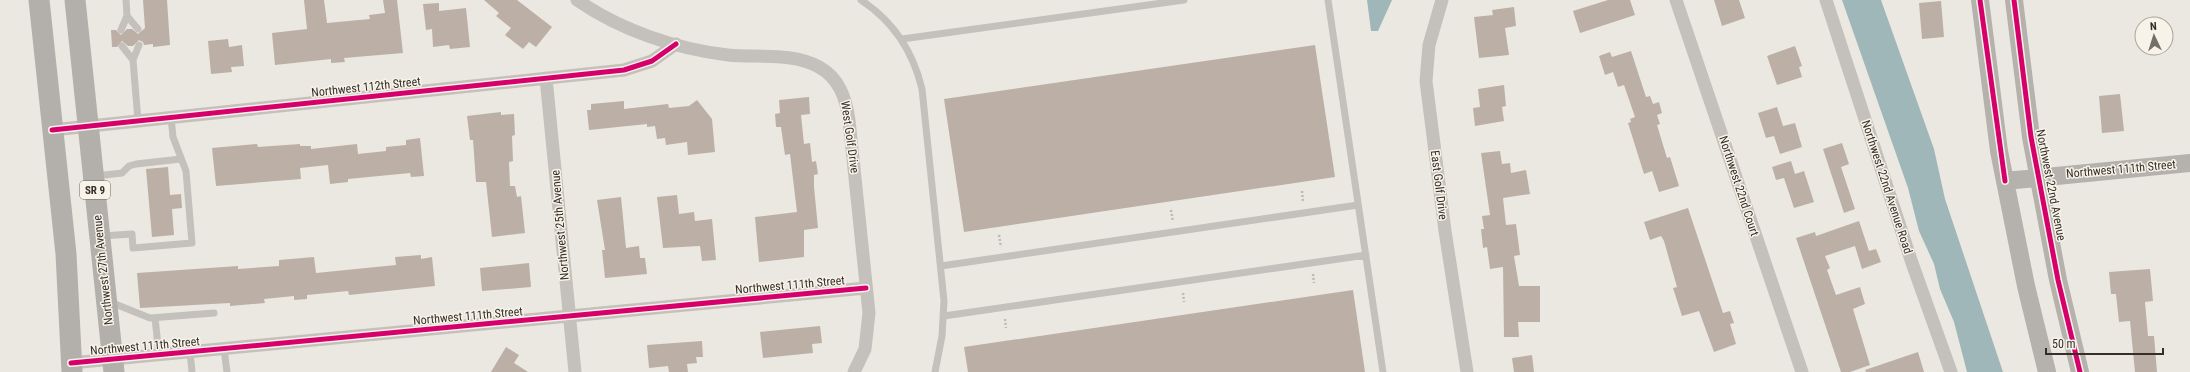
<svg xmlns="http://www.w3.org/2000/svg" width="2190" height="372" viewBox="0 0 2190 372" font-family="'Roboto Condensed',sans-serif">
	<style>
		.water { fill: #a0b7ba }
		.building { fill: #bcafa6 }
		.lines { fill: none; stroke-linecap: round; stroke-linejoin: round }
		.path { stroke: #bdb9b3; stroke-width: 2.5; stroke-dasharray: 2 2; stroke-linecap: butt }
		.lane { stroke: #c4c0bb; stroke-width: 7 }
		.street { stroke: #c4c0bb; stroke-width: 13 }
		.secondary { stroke: #b5b1ac; stroke-width: 18 }
		.primary { stroke: #b3afaa; stroke-width: 21 }
		.cycleway-casing { stroke: #f7f3e9; stroke-width: 8 }
		.cycleway { stroke: #d6006c; stroke-width: 5 }
		.labels { text-anchor: middle; dominant-baseline: central; stroke-width: 3; stroke-linejoin: round; paint-order: stroke }
		.shield { fill: #f7f3e9; stroke: #6f6963; stroke-width: 1 }
		.shield-label { font-size: 11px; font-weight: bold; fill: #352e29 }
		.street-label { font-size: 12px; fill: #352e29; stroke: #f7f3e9 }
	</style>
	<rect width="100%" height="100%" fill="#ebe8e2"/>
	<path class="water" d="M1367 0H1392L1378 31H1371Z
		M1842 0H1881L1934 149 1945 199 2003 372H1967L1954 322 1940 289 1934 264 1919 231 1908 188Z"/>
	<path class="building" d="M143 0H167L170 45 153 47V44L144 45 143 42 139 40 133 46H128L122 41 117 47H112L111 30H116L121 35 127 29H132L138 34 145 28Z
		M304 0H324L327 23 370 19 369 15 385 13 383 0H397L403 53 344 58 345 62 331 63V59L275 65 272 33 307 29Z
		M484 0H517L552 27 536 47 529 42 523 49 505 35 511 28 496 16 499 13Z
		M1608 0H1630L1635 15 1580 33 1573 11Z
		M1714 0H1739L1745 18 1722 26Z
		M1941 1 1944 37 1922 39 1919 3Z
		M439 3V11L466 8 470 47 450 49 449 45 433 47 432 29 426 30 423 4Z
		M1514 7 1516 26 1505 28 1509 55 1479 58 1474 17 1493 15 1492 10Z
		M228 39 229 47 242 45 244 66 231 67 232 72 211 74 208 41Z
		M1315 45 1335 177 964 232 944 99Z
		M1795 46 1802 66 1799 67 1802 77 1777 85 1767 56Z
		M1631 51 1646 97 1650 96 1653 104 1659 102 1662 113 1657 115 1660 124 1657 125 1667 158 1670 157 1679 186 1659 192 1652 171 1644 174 1628 123 1631 122 1630 119 1635 117 1624 85 1618 87 1613 72 1605 75 1599 56 1610 52 1612 57Z
		M1504 85 1506 106 1502 107 1504 121 1475 126 1473 108 1480 107 1478 89Z
		M2120 94 2124 131 2102 133 2099 96Z
		M809 97 810 114 801 115 804 144 810 143 812 162 816 161 818 174 814 175V187L818 228 804 230V257L759 262 755 217 797 212 790 154 785 155 781 127H776L775 114 780 113 779 100Z
		M697 100 712 119 715 152 688 155 687 142 666 145 665 138 657 139 655 126 647 127V124L589 130 587 110H591V104L624 101V109L668 104 669 108 689 106Z
		M1777 107 1783 126 1795 123 1802 147 1780 154 1774 136 1766 138 1758 113Z
		M501 112V115L514 114 515 135 512 136 513 161 509 162 510 186H515L517 197 521 196 525 233 492 237 486 182H476L473 140H470L467 116Z
		M420 138 424 176 411 177 410 173 348 179V182L330 184 328 165 300 168 301 179 216 186 212 148 257 144 258 147 300 144V146H311V149L357 144 358 154 386 151V147L406 145V140Z
		M1842 143 1849 164 1841 167 1855 209 1844 213 1823 149Z
		M1500 151 1502 164 1510 163 1511 173 1526 170 1530 194 1503 198 1506 225 1516 224 1520 255 1514 256 1519 286H1540V322H1518L1519 337H1504L1503 267 1490 269 1487 247 1483 248 1481 229H1484L1482 216 1490 215 1481 153Z
		M1791 161 1795 174 1804 171 1814 202 1794 208 1784 178 1776 180 1772 167Z
		M168 167 170 195 181 194 182 208 172 209 174 235 152 237 146 169Z
		M677 195 679 214 694 212 695 221 712 219 716 260 702 261 700 246 663 248 657 197Z
		M621 197 626 248 639 246 640 258H645L647 274 605 278 602 250H605L597 200Z
		M1688 208 1723 313 1730 311 1734 323 1730 324 1736 344 1714 352 1699 311 1682 316 1673 288 1677 287 1664 241 1661 236 1650 240 1644 222Z
		M1859 221 1869 251 1876 249 1881 262 1862 269 1855 246 1825 256 1830 268 1827 270 1836 295 1860 287 1865 304 1853 309 1870 365 1850 372H1841L1796 238 1815 232 1816 236Z
		M421 255V259L432 257 435 286 349 295 348 291 307 295V299L294 300V296L264 299 265 303 230 306V303L140 308 137 273 238 266V269L279 266V260L314 257 316 273 396 265 395 257Z
		M529 263 531 287 482 291 480 268Z
		M2150 269 2153 301 2145 302 2148 336H2154L2157 372H2135L2130 321 2119 322 2116 294H2111L2109 272Z
		M1353 290 1365 372H968L964 347Z
		M820 326 822 343 812 344 813 353 763 358 760 332Z
		M702 341 703 357H696L697 363 687 364 688 372H669L668 366 649 368 647 345Z
		M506 347 519 355 514 363 528 372H491Z
		M1918 352 1924 372H1866L1865 370Z
		M1532 355 1534 372H1514L1512 358Z"/>
	<g class="lines">
		<path class="path" d="M1302 191 1303 203
			M1171 210 1173 222
			M999 235 1001 247
			M1313 274 1314 283
			M1183 293 1184 302
			M1005 319 1006 328"/>
		<path class="lane" d="M126 0 127 16
			M861 0C893 21 913 51 922 89L944 301 942 336 935 372
			M1328 0 1383 372
			M121 30 127 16 138 29
			M902 39 1184 0
			M122 46 133 60
			M138 121 133 60 139 45
			M96 176 122 173 129 166 136 164 181 159
			M102 236 132 234 133 248 192 243 186 171 173 137 171 117
			M941 266 1358 205
			M110 302 150 318 214 313
			M944 316 1366 255
			M155 318 159 355
			M224 349 227 372
			M190 352 192 372"/>
		<path class="street" d="M577 0C620 30 676 49 728 55 757 58 793 52 819 67 839 78 846 98 849 120L869 313 865 349 854 372
			M1442 0 1429 45 1426 81 1445 231 1467 372
			M1676 0 1802 372
			M1826 0 1912 263 1951 372
			M546 78 575 372
			M52 130 624 70 652 61 676 44
			M71 363 866 288"/>
		<path class="secondary" d="M1980 0 1999 151 2026 286 2047 372
			M2014 0 2031 137 2058 280 2080 372
			M2005 181 2190 163"/>
		<path class="primary" d="M39 0 66 254 72 372
			M75 0 114 372"/>
		<g class="cycleway-casing">
			<path id="cycleway" d="M1980 0 2005 181
				M2014 0 2031 137 2058 280 2080 372
				M52 130 624 70 652 61 676 44
				M71 363 866 288"/>
		</g>
		<use href="#cycleway" class="cycleway"/>
	</g>
	<g class="labels">
		<rect class="shield" x="80" y="181" width="30" height="18" rx="3"/>
		<g class="shield-label">
			<text x="95" y="190">SR 9</text>
		</g>
		<g class="street-label">
			<text transform="translate(366 87) rotate(-6)">Northwest 112th Street</text>
			<text transform="translate(850 137) rotate(82)">West Golf Drive</text>
			<text transform="translate(2121 169) rotate(-5)">Northwest 111th Street</text>
			<text transform="translate(1439 185) rotate(83)">East Golf Drive</text>
			<text transform="translate(2051 185) rotate(79)">Northwest 22nd Avenue</text>
			<text transform="translate(1739 186) rotate(72)">Northwest 22nd Court</text>
			<text transform="translate(1887 187) rotate(72)">Northwest 22nd Avenue Road</text>
			<text transform="translate(560 225) rotate(-95)">Northwest 25th Avenue</text>
			<text transform="translate(103 270) rotate(-96)">Northwest 27th Avenue</text>
			<text transform="translate(790 285) rotate(-5)">Northwest 111th Street</text>
			<text transform="translate(468 316) rotate(-5)">Northwest 111th Street</text>
			<text transform="translate(145 346) rotate(-5)">Northwest 111th Street</text>
		</g>
	</g>
	<g transform="translate(2154 36) rotate(356)"><circle r="19" fill="#f7f3e9" stroke="#a9a49c"/>
	<path d="M0-3L7 15L0 10L-7 15Z" fill="#756f6a"/>
	<text y="-6" font-size="11" font-weight="bold" text-anchor="middle" fill="#352e29">N</text>
	</g>
	<path d="M2046 348v6h117v-6" fill="none" stroke="#352e29" stroke-width="2"/>
	<text x="2052" y="348" font-size="12" fill="#352e29" stroke="#f7f3e9" stroke-width="3" paint-order="stroke">50 m</text>
</svg>
